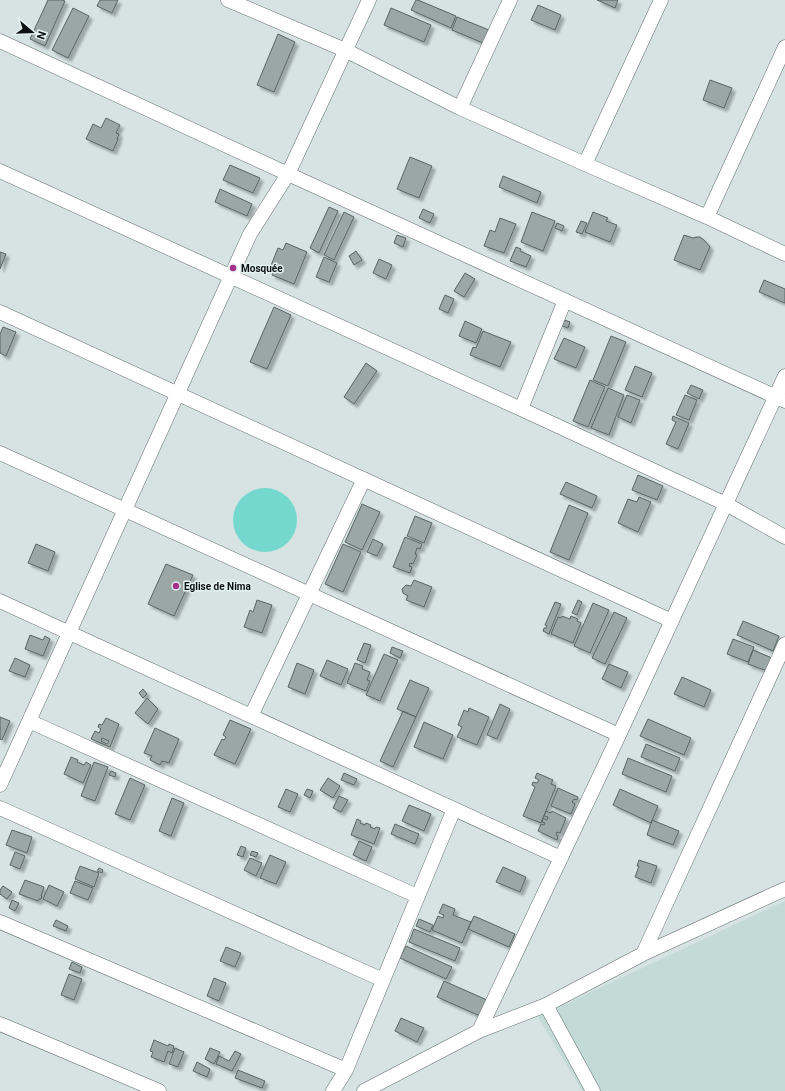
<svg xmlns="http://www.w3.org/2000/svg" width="785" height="1091" viewBox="0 0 785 1091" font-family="Roboto,sans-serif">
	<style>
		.built { fill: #c3dad7 }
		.green { fill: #75d8cf }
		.building { fill: #9aa7a5; stroke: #596463; fill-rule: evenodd; filter: url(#shadow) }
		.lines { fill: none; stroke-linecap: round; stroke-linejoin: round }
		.minor-casing { stroke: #626e6c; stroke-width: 15 }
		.minor { stroke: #fff; stroke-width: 14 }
		.poi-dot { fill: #a5318b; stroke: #e3f1ef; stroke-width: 1.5 }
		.labels { text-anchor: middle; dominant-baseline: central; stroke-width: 3; stroke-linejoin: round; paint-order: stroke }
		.poi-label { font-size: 10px; font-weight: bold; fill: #0d1211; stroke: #e3f1ef; text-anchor: start }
	</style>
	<defs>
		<filter id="shadow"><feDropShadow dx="3.5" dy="3.5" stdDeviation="1" flood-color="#0004"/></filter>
	</defs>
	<rect width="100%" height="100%" fill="#d6e3e2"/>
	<path class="built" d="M785 901V1091H582L538 1017Z"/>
	<path class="green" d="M233 520a32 32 0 1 1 64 0a32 32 0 1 1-64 0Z"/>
	<path class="building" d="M48 0H62L65 1 45 46 30 39Z
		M100 0H118L112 13 97 6Z
		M416 0H418L456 16 451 28 411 10Z
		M597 0H618L615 8Z
		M538 5 561 15 555 30 531 20Z
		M73 8 89 16 68 58 52 50Z
		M391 8 431 25 424 42 384 25Z
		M457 17 489 30 483 43 452 30Z
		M278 34 295 42 274 92 257 85Z
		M710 80 732 88 724 108 703 100Z
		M106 118 120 125 116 133 119 134 117 139H118L113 151 86 139 93 124 101 128Z
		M410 157 432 166 419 198 397 189Z
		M230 165 260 178 253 193 223 180Z
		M503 176 541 192 537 203 499 187Z
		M220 189 252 204 247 216 215 202Z
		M329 207 338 211 319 253 310 248Z
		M423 209 434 214 430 223 419 218Z
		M344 212 354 217 334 260 324 255Z
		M532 212 555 221 543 251 521 242Z
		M593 212 608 218 606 221 617 225 610 242 585 232Z
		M500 218 516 224 504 253 484 246 490 230 495 232Z
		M581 221 587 223 582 234 576 232Z
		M557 223 564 226 562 231 555 228Z
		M397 235 406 238 403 247 394 243Z
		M684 235 693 238 696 237H700L704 240 710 247 700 270 674 260Z
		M286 243 307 252 294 284 272 275 274 270 270 268 278 248 283 250Z
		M516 247 521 249 520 251 531 256 526 267 510 261Z
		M356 251 362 260 354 265 349 256Z
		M0 252 6 254 0 269Z
		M324 257 337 263 329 282 316 277Z
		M379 259 392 265 386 279 373 273Z
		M465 273 475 279 464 297 454 291Z
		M764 280 785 289V303L759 292Z
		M445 295 454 299 448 313 439 309Z
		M274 307 291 315 267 369 250 362Z
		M562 319 570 322 568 328 560 325Z
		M465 321 482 329 476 343 459 336Z
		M3 327 16 332 6 356 0 353V334Z
		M483 331 511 342 500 367 470 355 473 347 476 348Z
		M611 336 626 342 608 386 593 380Z
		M564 338 585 347 576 368 554 359Z
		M366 363 377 371 354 404 344 397Z
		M635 366 652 373 642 397 625 390Z
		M590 380 605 387 588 427 573 421Z
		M691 385 703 390 699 399 687 393Z
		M608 388 624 395 609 435 591 428Z
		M627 395 640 400 631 423 618 417Z
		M685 395 697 400 689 420 676 415Z
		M673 416 689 423 678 449 666 444 676 422 672 420Z
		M638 475 663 486 657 500 632 490Z
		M566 482 597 496 592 508 560 494Z
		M639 497 651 502 638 532 618 523 628 499 637 502Z
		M362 504 380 512 362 550 345 542Z
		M569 505 588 513 569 560 550 552Z
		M415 516 432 523 424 543 407 536Z
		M405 537 422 544 420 549 417 548 415 554 417 555 413 564 410 563 409 566 412 567 410 573 393 567Z
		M373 539 383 544 377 556 367 552Z
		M36 544 55 552 48 571 28 563Z
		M343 544 361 552 343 592 325 584Z
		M166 564 193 575 174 616 148 604Z
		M414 580 432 587 424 607 406 600 408 596 403 593 402 589 406 585 411 586Z
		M257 600 272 605 262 633 244 627 250 610 253 612Z
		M578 600 582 602 577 615 572 613Z
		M555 602 561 604 549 634 543 631 544 628H546L547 626 545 625Z
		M593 603 609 610 590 653 574 646Z
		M614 612 627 618 605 664 592 658Z
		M562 616 570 619 571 616 578 619 577 621 581 623 573 643 551 634 558 617 561 618Z
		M743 621 779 636 773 651 737 635Z
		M30 635 43 640 45 636 50 639 43 656 25 649Z
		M733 639 754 647 748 662 727 654Z
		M364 643 371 645 365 663 357 660Z
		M392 647 403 651 400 658 390 653Z
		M753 650 772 658 767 671 748 664Z
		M384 654 398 660 380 701 366 695Z
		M15 658 30 665 25 677 9 671Z
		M327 660 348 669 341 685 320 676Z
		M297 663 314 670 305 694 288 687Z
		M355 663 363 666 362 669 370 672 367 680 370 681 366 691 347 683Z
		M609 664 628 672 621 688 602 679Z
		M682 677 711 690 704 707 674 694Z
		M410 680 429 688 416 717 397 709Z
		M143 689 147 694 143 698 139 693Z
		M147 698 158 709 148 724 135 713Z
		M500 704 510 709 497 739 487 735Z
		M469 708 489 717 477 745 457 737 462 727 458 725 464 710 468 712Z
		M403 711 416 717 393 767 380 761Z
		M0 717 10 721 2 740 0 739Z
		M106 718 119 724 110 747 91 739 95 731 99 733 101 729 98 727 99 724 102 725ZM102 738 109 741 107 744 101 741Z
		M648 719 691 738 684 755 640 736Z
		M230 720 251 729 235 764 214 755 222 739 224 740 226 737 223 735Z
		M424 722 453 735 443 759 414 747Z
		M155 728 179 739 169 763 162 761 160 765 150 760 152 756 144 753Z
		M646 744 680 758 675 771 641 757Z
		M71 757 78 760 77 762 84 765 86 762 91 765 83 783 64 774Z
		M628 758 672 776 666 792 622 774Z
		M94 762 108 767 95 801 81 796Z
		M111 771 116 773 115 777 109 775Z
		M344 773 357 779 354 785 341 780Z
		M537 773 553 780 551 784 556 786 541 823 523 816 535 787 532 785 533 782 537 783 539 780 535 778Z
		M130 778 145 785 130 820 115 814Z
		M328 778 340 786 333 798 320 790Z
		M558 788 578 797 577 800 574 799 572 802 575 804 571 814 551 806Z
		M286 789 298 794 290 812 278 807Z
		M307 789 313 791 310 798 304 795Z
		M620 789 658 806 651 823 613 805Z
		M339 796 348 800 341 812 333 808Z
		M172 798 184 803 171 836 159 831Z
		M409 805 431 814 424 831 402 821Z
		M546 811 551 813 552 811 566 818 560 833 557 832 556 835 558 836 557 840 538 831 541 824 544 825 545 823 542 822 543 818 547 820 548 817 544 816Z
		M357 819 361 821 360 823 365 825 366 823 371 825 370 827 375 829 376 827 380 828 374 844 351 835Z
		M652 820 679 831 673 845 647 835Z
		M395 824 419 834 415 844 391 834Z
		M12 830 32 837 27 853 6 845Z
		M359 841 372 847 366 861 353 855Z
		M241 846 246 848 243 857 237 855Z
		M252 851 258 853 256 857 250 855Z
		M15 852 25 856 20 869 10 865Z
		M270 855 286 862 276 884 260 878Z
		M250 858 262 863 256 876 244 870Z
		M639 860 657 866 651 883 635 877 639 866H637Z
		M80 866 99 873 94 887 75 879Z
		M503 867 526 877 520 892 496 882Z
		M99 868 103 870 102 873 97 871Z
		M25 880 44 887 41 896H42L41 899H39L38 901 19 894Z
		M75 881 93 888 88 900 70 893Z
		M49 885 64 892 57 906 43 899Z
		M3 886 12 892 7 899 0 894V890Z
		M12 900 19 903 15 911 9 908Z
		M443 904 455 909 453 915 471 922 462 943 432 930 438 916 443 918 444 915 439 913Z
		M474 916 515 934 509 947 468 929Z
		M419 919 433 925 430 932 416 926Z
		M56 920 68 926 66 931 53 926Z
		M414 929 460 948 455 961 409 942Z
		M406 946 452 967 446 979 400 958Z
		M226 947 241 953 235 967 220 961Z
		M72 962 82 967 80 973 69 969Z
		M69 974 82 979 74 1000 61 995Z
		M214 978 226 983 219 1001 207 996Z
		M444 981 487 1000 480 1016 437 997Z
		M401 1018 424 1028 417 1042 395 1031Z
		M154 1040 168 1046 169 1044 174 1046 172 1053 168 1051 164 1062 151 1057 153 1052 150 1051Z
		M175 1048 184 1052 178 1067 169 1064Z
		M210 1048 220 1052 214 1064 205 1059Z
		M235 1051 241 1054 232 1071 216 1064 219 1056 229 1061Z
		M197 1062 210 1069 207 1077 193 1071Z
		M238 1070 265 1081 262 1088 235 1078Z"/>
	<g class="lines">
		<g class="minor-casing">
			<path id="minor" d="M228 0 345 50 460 108 585 164 707 217 785 254
				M0 41 288 174 785 401
				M460 108 510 0
				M585 164 661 0
				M0 171 521 409 726 504 785 537
				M707 217 785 47
				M0 312 672 621
				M521 409 565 300
				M0 453 619 735
				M0 601 561 858
				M251 716 364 479
				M29 721 417 896
				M0 785 250 234 288 174 369 0
				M0 808 383 980
				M0 922 346 1070
				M643 954 785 644
				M546 1005 593 1091
				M0 1024 159 1091
				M479 1031 619 735 785 376
				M333 1091 346 1070 454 809
				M364 1091 479 1031 546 1005 643 954 785 889"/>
		</g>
		<use href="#minor" class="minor"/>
	</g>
	<g class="poi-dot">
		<circle cx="233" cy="268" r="4"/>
		<circle cx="176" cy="586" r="4"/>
	</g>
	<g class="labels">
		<g class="poi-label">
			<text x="241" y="268">Mosquée</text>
			<text x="184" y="586">Eglise de Nima</text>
		</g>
	</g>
	<g transform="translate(32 32) rotate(109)" stroke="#e3f1ef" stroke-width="3" paint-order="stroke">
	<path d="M0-3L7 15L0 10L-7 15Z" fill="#0d1211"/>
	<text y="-6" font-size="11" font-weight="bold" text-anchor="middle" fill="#0d1211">N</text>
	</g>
</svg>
